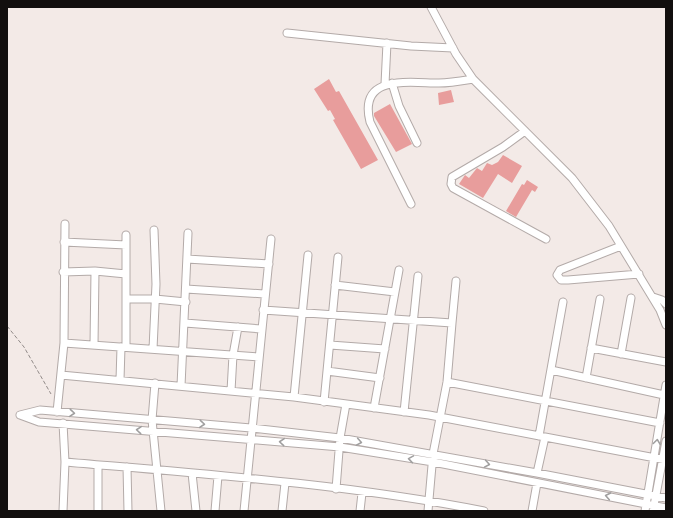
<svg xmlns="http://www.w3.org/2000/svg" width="673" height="518" viewBox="0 0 673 518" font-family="Raleway,sans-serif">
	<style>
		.building { fill: #e89d9c }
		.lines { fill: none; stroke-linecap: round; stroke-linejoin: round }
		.minor-casing { stroke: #b3aaa8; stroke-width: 9 }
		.path { stroke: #938c8a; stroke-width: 1; stroke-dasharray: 4 2; stroke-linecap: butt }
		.minor { stroke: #fff; stroke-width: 7 }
		.oneway { stroke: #a09f9f }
	</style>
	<rect width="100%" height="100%" fill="#f3eae7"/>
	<path class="building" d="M329 79 336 92 339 91 378 160 361 169 333 120 335 119 330 110 328 111 314 89Z
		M451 90 454 102 439 105 438 93Z
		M390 104 412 144 396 152 374 116V113Z
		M503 155 522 166 512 183 498 174 483 198 459 184 465 175 469 178 477 168 482 171 487 163 492 165 498 162Z
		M527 180 538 187 535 192 532 190 516 217 506 211 522 184 524 185Z"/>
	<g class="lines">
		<g class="minor-casing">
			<path id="minor" d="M431 7 456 54 473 79 572 178 609 226 660 310 666 325
				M287 33 411 46 453 48
				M392 83 399 106 417 143
				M385 84 387 43
				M525 131 503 147 452 177 451 184 453 188 546 239
				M411 204 370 122C358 74 408 83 439 83 450 83 461 81 473 79
				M64 242 126 245
				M621 246 560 270 557 275 561 280H568L639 274
				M187 259 269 264
				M63 272 95 271 126 274
				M335 285 395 292
				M186 289 264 294
				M653 297 662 300 666 304
				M126 299H155L186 302
				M263 310 452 323 447 382 433 454 428 511
				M185 323 261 329
				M452 323 456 281
				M64 343 259 357
				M94 345 95 271
				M330 345 385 349
				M126 347V235
				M591 348 666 362
				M153 349 156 284 154 230
				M621 354 631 298
				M551 370 664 395
				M327 371 380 378
				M61 375 294 397 429 415 545 437 537 473
				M586 378 600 299
				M120 380 121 347
				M447 382 660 423
				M155 383 152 420 161 511
				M181 386 188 233
				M231 391 233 355 238 327
				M294 397 308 255
				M324 402 338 257
				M374 408 399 270
				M57 412 64 343 65 224
				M404 412 418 276
				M20 415 39 422 340 447 433 462 666 508
				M20 415 40 410 251 428 340 438 537 473 666 498
				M539 436 563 302
				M545 437 666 460
				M65 462C205 474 346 484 484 511
				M127 467 128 511
				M192 473 196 511
				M336 489 340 438 346 404
				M63 511 65 462 63 423
				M98 511V465
				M215 511 218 476
				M244 511 271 239
				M282 511 285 483
				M360 511 362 493
				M532 511 537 483
				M645 511 666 385
				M653 511 666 441"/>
		</g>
		<path class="path" d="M7 326 24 347 51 394"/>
		<use href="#minor" class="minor"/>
	</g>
	<defs><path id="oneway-chevron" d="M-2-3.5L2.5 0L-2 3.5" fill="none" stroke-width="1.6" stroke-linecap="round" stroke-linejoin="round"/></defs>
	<g class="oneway">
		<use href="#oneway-chevron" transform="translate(72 413) rotate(5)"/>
		<use href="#oneway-chevron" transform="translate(202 424) rotate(5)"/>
		<use href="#oneway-chevron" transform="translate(139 430) rotate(-175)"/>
		<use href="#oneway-chevron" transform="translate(282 442) rotate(-175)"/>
		<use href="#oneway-chevron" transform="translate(359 442) rotate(10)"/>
		<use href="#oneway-chevron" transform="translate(657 442) rotate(-82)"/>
		<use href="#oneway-chevron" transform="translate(411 459) rotate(-171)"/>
		<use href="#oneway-chevron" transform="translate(487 464) rotate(10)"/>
		<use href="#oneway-chevron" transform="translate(608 496) rotate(-169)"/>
	</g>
	<rect width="673" height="518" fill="none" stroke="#120f0e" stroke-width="16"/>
</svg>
